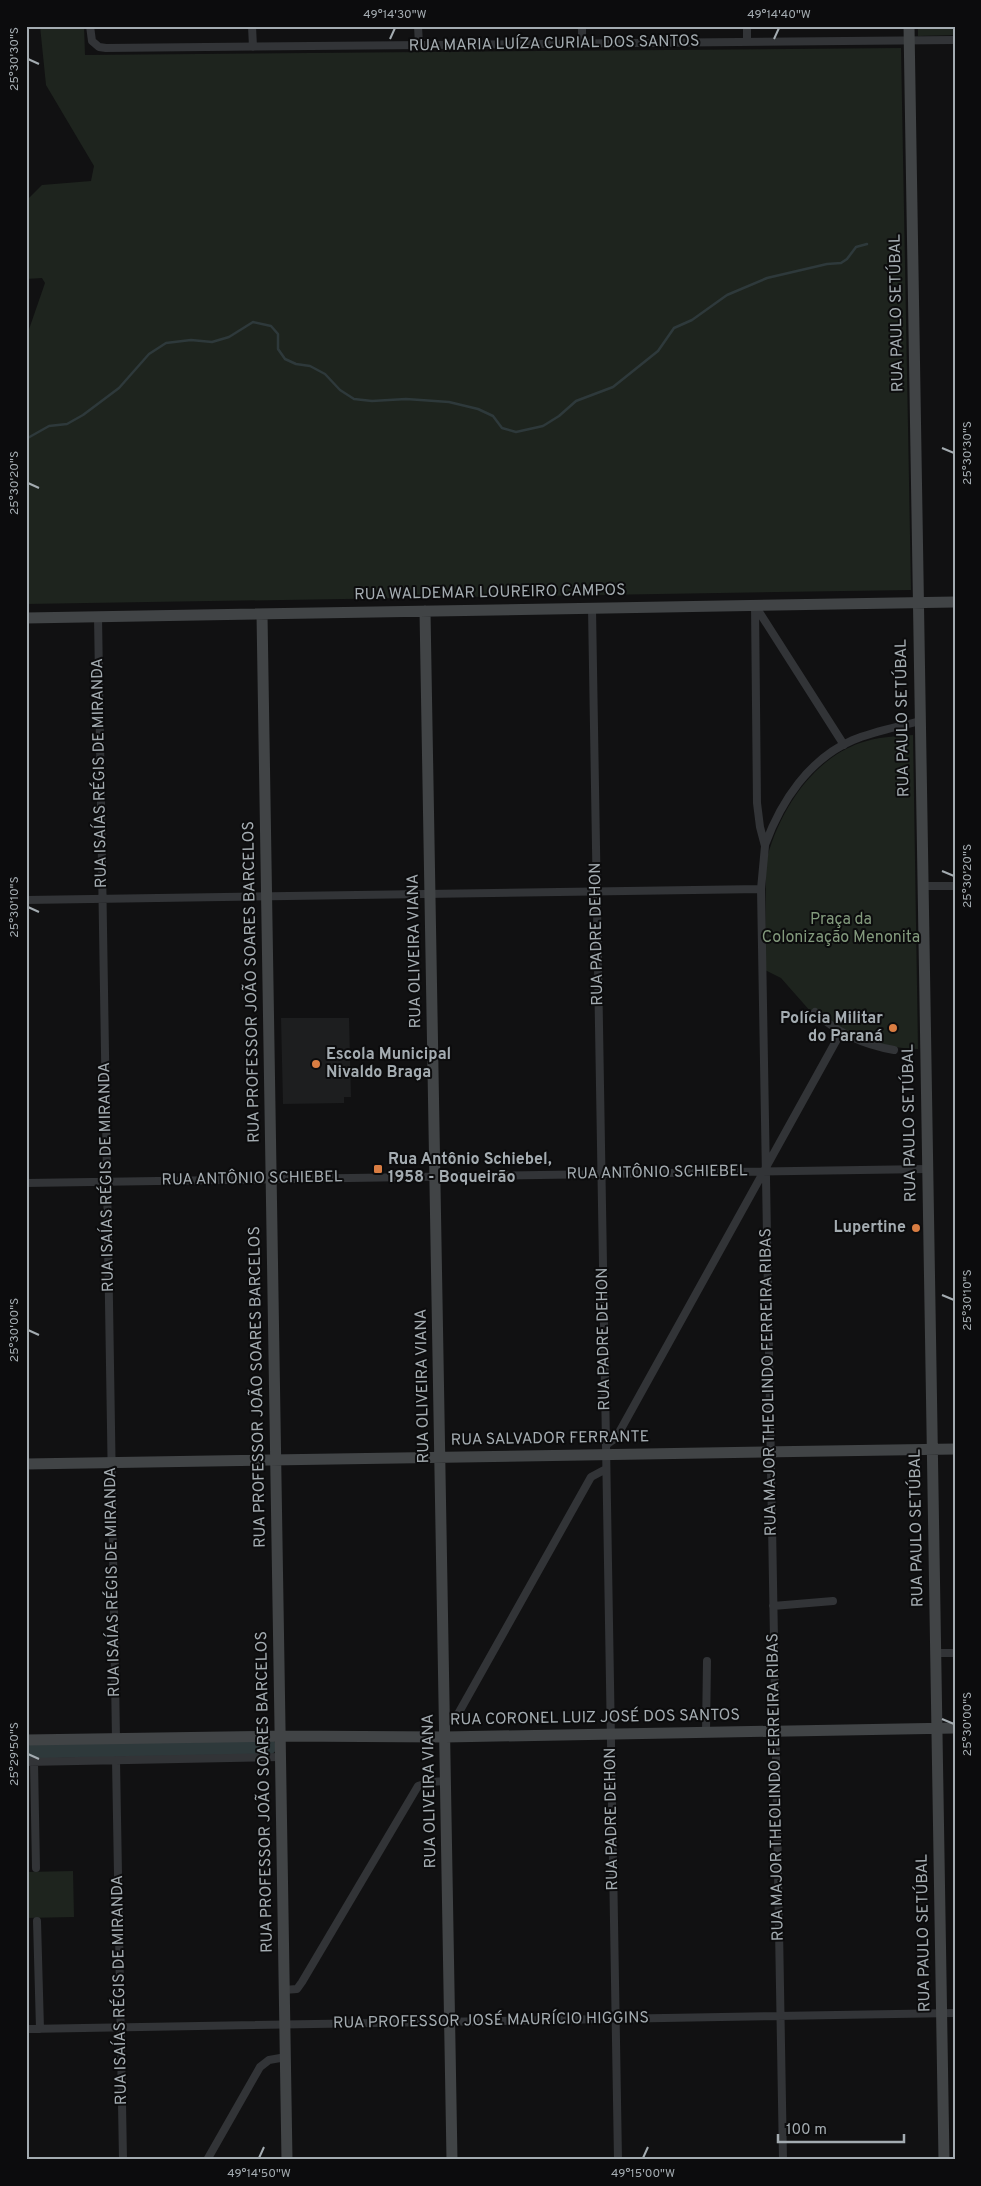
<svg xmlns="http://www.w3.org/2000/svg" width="981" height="2186" viewBox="0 0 981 2186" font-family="Overpass,sans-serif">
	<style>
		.built { fill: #1d1e1f }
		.green { fill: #1e241e }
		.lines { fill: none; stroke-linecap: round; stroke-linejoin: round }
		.stream { stroke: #2e393b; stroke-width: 2.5 }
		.river { stroke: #2e393b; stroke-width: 15 }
		.street { stroke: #323437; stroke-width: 8 }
		.secondary { stroke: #414446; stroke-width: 11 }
		.ticks { fill: none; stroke: #a4acb1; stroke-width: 2 }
		.poi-dot { fill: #d97d42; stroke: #0c0c0d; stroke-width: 2 }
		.labels { text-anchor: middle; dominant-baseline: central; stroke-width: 4; stroke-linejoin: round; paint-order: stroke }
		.street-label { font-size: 16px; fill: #a4acb1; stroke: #0c0c0d }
		.park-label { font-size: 16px; fill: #839a7d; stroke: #0c0c0d }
		.poi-label { font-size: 16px; font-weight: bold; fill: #a4acb1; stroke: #0c0c0d; text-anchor: end }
		.neatline { fill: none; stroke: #a4acb1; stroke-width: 2 }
		.ticks-label { font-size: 12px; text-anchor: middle; fill: #a4acb1 }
	</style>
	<rect width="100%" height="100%" fill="#111112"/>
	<path class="built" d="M281 1018H349L351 1097H344V1103L283 1104Z"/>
	<path class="green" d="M40 26H84L85 55 901 48 911 590 26 604V338L45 283 42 278 26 279V201L42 185 91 181 94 166 46 85Z
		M918 26H955V35L918 36Z
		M913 735 918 1049C880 1048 843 1034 815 1008L811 1012 781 978 765 970 766 862C778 813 811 760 860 743 878 737 895 736 913 735Z
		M73 1871 74 1917 26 1918V1872Z"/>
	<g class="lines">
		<path class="stream" d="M26 439 49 426 67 424 83 415 119 388 149 354 166 343 191 340 212 342 229 337 253 322 271 326 278 334V349L285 359 296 364 310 366 325 374 340 390 354 399 372 401 406 399 449 402 478 409 493 416 502 428 516 432 543 426 559 416 576 401 613 387 658 351 674 328 692 320 727 295 767 278 827 264 841 263 847 259 856 247 867 244"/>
		<path class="river" d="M26 1751 269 1747"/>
		<path class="street" d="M90 26 92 41 99 47 106 48 955 40
			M252 26 253 47
			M418 26 419 45
			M582 26V44
			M747 26V42
			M755 605 757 803 760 827 765 846 761 889 783 2160
			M756 607 844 745
			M592 608 618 2160
			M98 616 116 1739
			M765 845C781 801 809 759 853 740 874 731 898 727 920 721
			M922 886H955
			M26 900 761 889
			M815 1012C837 1033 865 1045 894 1050
			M26 1183 927 1169
			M606 1445 616 1438 841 1032
			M773 1606 833 1601
			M935 1653H955
			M445 1719 453 1718 458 1714 591 1477 606 1469
			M706 1732 707 1661
			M116 1760 123 2160
			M26 1762 281 1757
			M34 1762 36 1868
			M37 1921 40 2029
			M284 1990 297 1989 302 1982 418 1786 430 1782 446 1781
			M26 2029 955 2013
			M207 2160 260 2067 269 2060 286 2057"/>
		<path class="secondary" d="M909 26 944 2160
			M425 611 452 2160
			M262 614 287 2160
			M26 618 955 602
			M26 1464 955 1449
			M26 1740 280 1736 445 1737 955 1728"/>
	</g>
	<path class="ticks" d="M390 39 395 28M774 39 779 28M28 59 39 64M942 448 954 453M28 483 39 488M942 871 954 876M28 907 39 912M942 1295 954 1300M28 1330 39 1335M942 1719 954 1724M28 1754 39 1759M259 2158 264 2147M643 2158 648 2147"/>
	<g class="poi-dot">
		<circle cx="893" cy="1028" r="5"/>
		<circle cx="316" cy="1064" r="5"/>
		<rect x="373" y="1164" width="10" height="10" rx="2.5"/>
		<circle cx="916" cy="1228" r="5"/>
	</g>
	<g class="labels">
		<g class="street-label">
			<text transform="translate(554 44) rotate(-1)">RUA MARIA LUÍZA CURIAL DOS SANTOS</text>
			<text transform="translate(897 313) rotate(-91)">RUA PAULO SETÚBAL</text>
			<text transform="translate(490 593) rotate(-1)">RUA WALDEMAR LOUREIRO CAMPOS</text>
			<text transform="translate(903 718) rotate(-91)">RUA PAULO SETÚBAL</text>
			<text transform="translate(100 773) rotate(-91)">RUA ISAÍAS RÉGIS DE MIRANDA</text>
			<text transform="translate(597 934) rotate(-91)">RUA PADRE DEHON</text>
			<text transform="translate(415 951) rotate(-91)">RUA OLIVEIRA VIANA</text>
			<text transform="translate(252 982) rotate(-91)">RUA PROFESSOR JOÃO SOARES BARCELOS</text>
			<text transform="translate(910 1123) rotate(-91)">RUA PAULO SETÚBAL</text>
			<text transform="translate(657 1173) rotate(-1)">RUA ANTÔNIO SCHIEBEL</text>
			<text transform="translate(107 1177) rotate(-91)">RUA ISAÍAS RÉGIS DE MIRANDA</text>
			<text transform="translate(252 1179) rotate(-1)">RUA ANTÔNIO SCHIEBEL</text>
			<text transform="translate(604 1339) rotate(-91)">RUA PADRE DEHON</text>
			<text transform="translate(769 1382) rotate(-91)">RUA MAJOR THEOLINDO FERREIRA RIBAS</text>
			<text transform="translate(423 1386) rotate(-91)">RUA OLIVEIRA VIANA</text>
			<text transform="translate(258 1387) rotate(-91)">RUA PROFESSOR JOÃO SOARES BARCELOS</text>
			<text transform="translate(550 1439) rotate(-1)">RUA SALVADOR FERRANTE</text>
			<text transform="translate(917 1528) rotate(-91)">RUA PAULO SETÚBAL</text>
			<text transform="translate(113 1582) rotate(-91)">RUA ISAÍAS RÉGIS DE MIRANDA</text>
			<text transform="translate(595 1718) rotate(-1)">RUA CORONEL LUIZ JOSÉ DOS SANTOS</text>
			<text transform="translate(776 1787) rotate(-91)">RUA MAJOR THEOLINDO FERREIRA RIBAS</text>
			<text transform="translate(430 1791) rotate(-91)">RUA OLIVEIRA VIANA</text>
			<text transform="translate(265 1792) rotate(-91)">RUA PROFESSOR JOÃO SOARES BARCELOS</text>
			<text transform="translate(612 1819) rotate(-91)">RUA PADRE DEHON</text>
			<text transform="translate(924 1933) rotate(-91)">RUA PAULO SETÚBAL</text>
			<text transform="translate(120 1990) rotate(-91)">RUA ISAÍAS RÉGIS DE MIRANDA</text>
			<text transform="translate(491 2021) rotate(-1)">RUA PROFESSOR JOSÉ MAURÍCIO HIGGINS</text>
		</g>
		<g class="park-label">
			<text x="841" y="920">Praça da<tspan x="841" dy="18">Colonização Menonita</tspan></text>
		</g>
		<g class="poi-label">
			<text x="883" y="1019">Polícia Militar<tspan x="883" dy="18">do Paraná</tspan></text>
			<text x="326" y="1055" text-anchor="start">Escola Municipal<tspan x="326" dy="18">Nivaldo Braga</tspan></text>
			<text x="388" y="1160" text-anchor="start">Rua Antônio Schiebel,<tspan x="388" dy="18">1958 - Boqueirão</tspan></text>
			<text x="906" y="1228">Lupertine</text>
		</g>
	</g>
	<rect width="981" height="2186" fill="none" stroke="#0c0c0d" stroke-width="55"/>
	<path d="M778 2134v8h126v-8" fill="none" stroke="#a4acb1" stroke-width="2.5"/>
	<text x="786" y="2134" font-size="15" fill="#a4acb1" stroke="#0c0c0d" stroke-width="4" paint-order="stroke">100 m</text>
	<rect x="28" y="28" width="926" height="2130" class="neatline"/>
	<g class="ticks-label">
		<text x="395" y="18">49°14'30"W</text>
		<text x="779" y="18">49°14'40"W</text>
		<text transform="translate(14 59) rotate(-90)" y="4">25°30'30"S</text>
		<text transform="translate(967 453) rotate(-90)" y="4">25°30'30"S</text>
		<text transform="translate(14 483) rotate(-90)" y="4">25°30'20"S</text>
		<text transform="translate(967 876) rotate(-90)" y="4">25°30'20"S</text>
		<text transform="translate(14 907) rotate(-90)" y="4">25°30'10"S</text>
		<text transform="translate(967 1300) rotate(-90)" y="4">25°30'10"S</text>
		<text transform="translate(14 1330) rotate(-90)" y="4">25°30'00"S</text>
		<text transform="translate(967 1724) rotate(-90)" y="4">25°30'00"S</text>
		<text transform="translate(14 1754) rotate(-90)" y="4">25°29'50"S</text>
		<text x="259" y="2177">49°14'50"W</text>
		<text x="643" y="2177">49°15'00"W</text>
	</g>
</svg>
